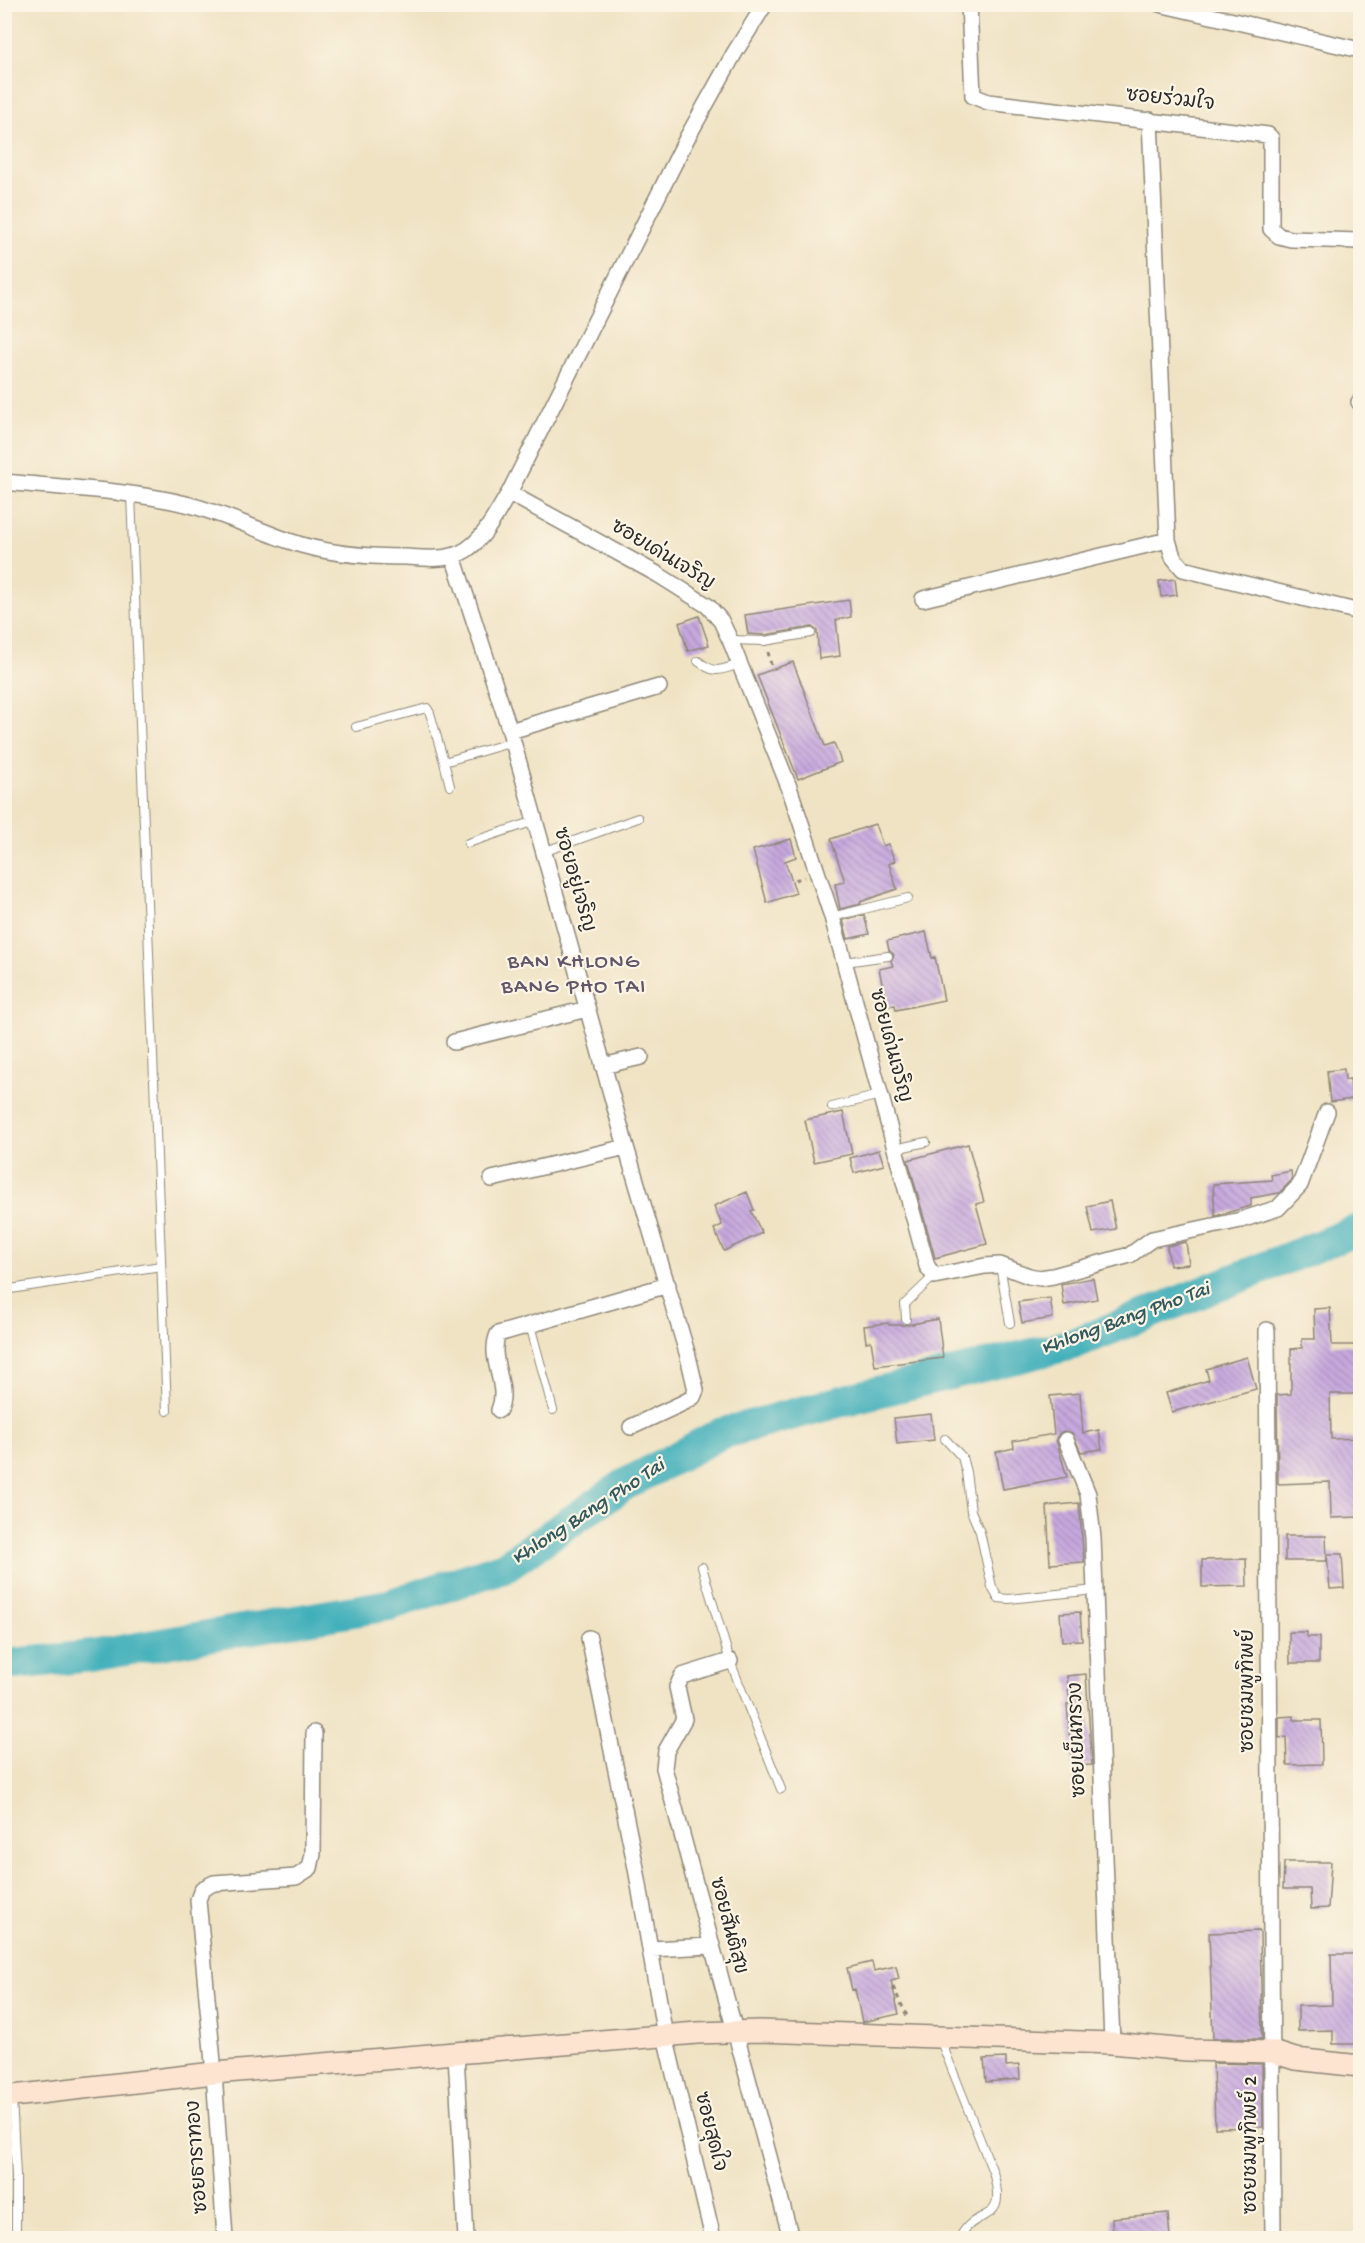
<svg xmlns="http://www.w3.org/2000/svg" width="1365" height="2243" viewBox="0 0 1365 2243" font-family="'Gochi Hand','Playpen Sans Thai',sans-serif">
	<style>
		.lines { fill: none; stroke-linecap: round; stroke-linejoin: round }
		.river { stroke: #3fafba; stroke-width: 32 }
		.building { fill: url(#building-back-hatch) }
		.lane-casing { stroke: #8e8778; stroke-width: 10 }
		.street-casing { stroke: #8e8778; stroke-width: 18 }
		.secondary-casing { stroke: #8e8778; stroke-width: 24 }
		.path { stroke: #8e8778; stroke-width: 3; stroke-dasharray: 4.5 4.5; stroke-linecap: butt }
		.lane { stroke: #fff; stroke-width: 8 }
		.street { stroke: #fff; stroke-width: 15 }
		.secondary { stroke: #fde4d1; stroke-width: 21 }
		.labels { text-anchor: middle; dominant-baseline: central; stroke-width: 4.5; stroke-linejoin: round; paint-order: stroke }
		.street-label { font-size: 20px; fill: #2b2b2b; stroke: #fcf5e5 }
		.water-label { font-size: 21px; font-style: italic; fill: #32595d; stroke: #fcf5e5 }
		.quarter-label { font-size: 22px; letter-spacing: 1.5px; fill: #62576a; stroke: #fcf5e5 }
	</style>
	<defs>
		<pattern id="building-back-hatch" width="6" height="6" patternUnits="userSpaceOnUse" patternTransform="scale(1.5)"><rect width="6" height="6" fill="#c7a9df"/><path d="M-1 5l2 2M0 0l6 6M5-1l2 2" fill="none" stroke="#a28ab5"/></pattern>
	</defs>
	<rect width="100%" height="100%" fill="#fcf5e5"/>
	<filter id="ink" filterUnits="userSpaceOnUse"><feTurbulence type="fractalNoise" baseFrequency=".0167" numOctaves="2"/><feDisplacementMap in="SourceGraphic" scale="12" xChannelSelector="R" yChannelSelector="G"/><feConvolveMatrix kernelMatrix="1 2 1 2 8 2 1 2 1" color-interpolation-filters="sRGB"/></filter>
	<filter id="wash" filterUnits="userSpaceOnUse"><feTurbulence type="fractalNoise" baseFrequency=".008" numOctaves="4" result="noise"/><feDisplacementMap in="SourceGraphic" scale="24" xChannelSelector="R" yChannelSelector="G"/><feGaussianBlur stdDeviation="1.35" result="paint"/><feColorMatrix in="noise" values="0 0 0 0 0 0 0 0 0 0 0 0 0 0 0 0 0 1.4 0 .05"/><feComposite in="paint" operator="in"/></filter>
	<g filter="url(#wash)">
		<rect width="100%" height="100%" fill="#f0e3c4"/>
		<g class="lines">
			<path class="river" d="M4 1665 91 1656 389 1605 504 1567 624 1485 720 1434 857 1397 1073 1344 1360 1229"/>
		</g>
		<g id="blocks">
			<path class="building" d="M1175 579 1177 595 1161 597 1159 581Z
				M849 600 851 617 836 620 840 656 819 659 817 631 812 627 765 635 748 634 745 615Z
				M699 616 709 645 688 651 679 623Z
				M793 662 825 746 834 743 841 762 798 779 757 675Z
				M875 824 883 846 888 844 895 861 889 864 897 889 860 902 861 904 840 909 835 884 845 882 831 839Z
				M791 839 796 857 785 861 796 893 767 903 753 850Z
				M864 915 869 934 848 939 843 920Z
				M926 932 932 958 935 957 944 1000 896 1010 895 1005 887 1006 879 969 893 966 891 961 894 955 889 950 887 941Z
				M1344 1069 1345 1080 1350 1079 1352 1099 1330 1102 1327 1071Z
				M843 1112 852 1154 814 1162 805 1120Z
				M968 1144 984 1202 976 1204 987 1244 935 1258 908 1160Z
				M879 1150 884 1165 854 1173 850 1158Z
				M1291 1171 1292 1180 1279 1193 1251 1198V1206L1215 1216 1213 1184 1272 1180 1271 1175Z
				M747 1192 754 1210 751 1211 762 1233 724 1251 714 1229 722 1225 714 1206Z
				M1110 1201 1116 1229 1093 1233 1087 1206Z
				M1186 1242 1189 1264 1170 1266 1167 1246Z
				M1093 1278 1097 1299 1064 1305 1061 1284Z
				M1050 1298 1053 1318 1022 1323 1018 1302Z
				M1330 1308 1332 1345H1360V1394H1330L1331 1439 1360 1438V1517L1331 1518 1330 1482 1278 1484 1277 1395 1291 1394V1349L1302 1348V1339H1315L1314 1309Z
				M938 1319 943 1358 875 1366 871 1341 866 1342 864 1326 888 1323 889 1325H907Z
				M1247 1357 1256 1389 1172 1412 1166 1393 1209 1380 1206 1369Z
				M1080 1393 1083 1433 1099 1430 1102 1449 1081 1452 1072 1433 1063 1431 1059 1434 1056 1439 1067 1477 1003 1489 996 1452 1014 1448 1013 1441 1054 1434 1050 1396Z
				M931 1414 934 1440 897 1444 894 1418Z
				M1079 1503 1084 1562 1050 1564 1047 1506Z
				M1285 1536H1326L1327 1561H1285Z
				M1327 1554H1342L1344 1588 1330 1589Z
				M1246 1559 1247 1586 1202 1587V1560Z
				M1080 1612 1082 1640 1062 1641 1060 1613Z
				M1289 1632H1307V1637H1319V1663H1290Z
				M1086 1674 1092 1765 1072 1766 1067 1704H1070L1067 1676Z
				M1294 1716V1720H1321L1322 1764 1287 1765 1286 1737 1279 1738V1717Z
				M1284 1862H1331L1328 1908 1311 1909 1310 1889H1283Z
				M1260 1931 1262 2039 1213 2038 1209 1933Z
				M1331 1954H1360V2044H1333V2030L1298 2031V2006L1332 2005Z
				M872 1962 874 1971 896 1966 899 1979 891 1981 899 2014 862 2022 855 1989 852 1990 847 1968Z
				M1006 2058V2066L1019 2065 1020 2079 986 2082 984 2059Z
				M1213 2063 1262 2064 1263 2127 1215 2128Z
				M1168 2213 1170 2238H1113L1112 2218Z"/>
		</g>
	</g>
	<g filter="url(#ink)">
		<use href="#blocks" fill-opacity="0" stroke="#8e8778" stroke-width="1.5"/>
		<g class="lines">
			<g class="lane-casing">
				<path id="lane" d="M131 495 167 1411
					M730 640 765 641 811 633
					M698 661C716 675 719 670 740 664
					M356 727 427 708 430 713 444 762 513 742
					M444 762 450 786
					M468 843 535 821
					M543 852 638 818
					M832 917 908 898
					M845 962 888 956
					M832 1107 880 1095
					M895 1149 926 1142
					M1000 1265 1010 1323
					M4 1290 161 1266
					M906 1319 905 1304 934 1276
					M530 1325 553 1410
					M945 1439 962 1457 966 1472 971 1511 980 1532 992 1587 998 1598 1009 1599 1095 1590
					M702 1567 730 1661 781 1789
					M940 2039 993 2172C1009 2229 975 2204 960 2238
					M12 2097 16 2175V2238"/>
			</g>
			<g class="street-casing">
				<path id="street" d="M969 4 973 96 988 102 1268 135 1271 138V229L1279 236 1291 239 1360 241
					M1159 4 1360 50
					M1150 120 1168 540 1173 557 1183 569 1360 612
					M1359 402H1360
					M4 482C64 488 127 490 186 504 222 513 255 529 289 541 325 554 369 557 407 557 421 558 438 560 452 556 481 549 495 515 509 493L687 138 735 52 765 4
					M509 493 657 574 708 606 721 621 730 640 789 787 832 917 927 1266 934 1276 985 1266 1000 1265 1029 1276 1040 1278 1053 1276 1130 1255 1152 1239 1241 1220 1278 1208 1300 1185 1327 1112
					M453 556 510 731 626 1147 688 1356 696 1390 693 1397 685 1402 631 1427
					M923 599 1168 540
					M510 731 659 687
					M454 1042 587 1009
					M603 1066 641 1057
					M492 1179 626 1147
					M1267 1330 1273 2238
					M499 1410C510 1385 487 1359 498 1334L668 1285
					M1066 1440 1088 1494 1093 1538 1112 2043
					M589 1638 636 1868 665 2036 713 2238
					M730 1661 682 1676 677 1687 684 1719 666 1751 664 1768 791 2238
					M651 1949 711 1946
					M456 2054 466 2238
					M225 2238 214 2073 198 1900 202 1889 214 1883 296 1877 310 1868 313 1854 314 1733"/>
			</g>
			<g class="secondary-casing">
				<path id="secondary" d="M4 2097 214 2073 697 2033 760 2031 1112 2043 1187 2050 1273 2052 1295 2059 1360 2066"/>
			</g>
			<path class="path" d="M768 652 771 665
				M795 880 804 877
				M893 1987 908 2018"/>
			<use href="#lane" class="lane"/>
			<use href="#street" class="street"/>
			<use href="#secondary" class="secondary"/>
		</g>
	</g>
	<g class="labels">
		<g class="street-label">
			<text transform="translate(1170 101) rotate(6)">ซอยร่วมใจ</text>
			<text transform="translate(662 556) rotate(31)">ซอยเด่นเจริญ</text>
			<text transform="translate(573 880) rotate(74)">ซอยอยู่เจริญ</text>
			<text transform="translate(889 1046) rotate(75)">ซอยเด่นเจริญ</text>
			<text transform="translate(1249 1691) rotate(-90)">ซอยชมพูทิพย์</text>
			<text transform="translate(1079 1740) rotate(-92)">ซอยเย็นทรวง</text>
			<text transform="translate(727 1926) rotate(75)">ซอยสันติสุข</text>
			<text transform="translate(709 2132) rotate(76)">ซอยสุดใจ</text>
			<text transform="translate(1252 2145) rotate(-90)">ซอยชมพูทิพย์ 2</text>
			<text transform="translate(199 2157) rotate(-94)">ซอยธาราทอง</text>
		</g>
		<g class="water-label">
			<text transform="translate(1126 1320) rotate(-20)">Khlong Bang Pho Tai</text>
			<text transform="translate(589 1513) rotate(-33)">Khlong Bang Pho Tai</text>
		</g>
		<g class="quarter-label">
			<text x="574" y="963">BAN KHLONG<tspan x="574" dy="25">BANG PHO TAI</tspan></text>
		</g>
	</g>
	<rect width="1365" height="2243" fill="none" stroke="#fcf5e5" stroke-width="24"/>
</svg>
